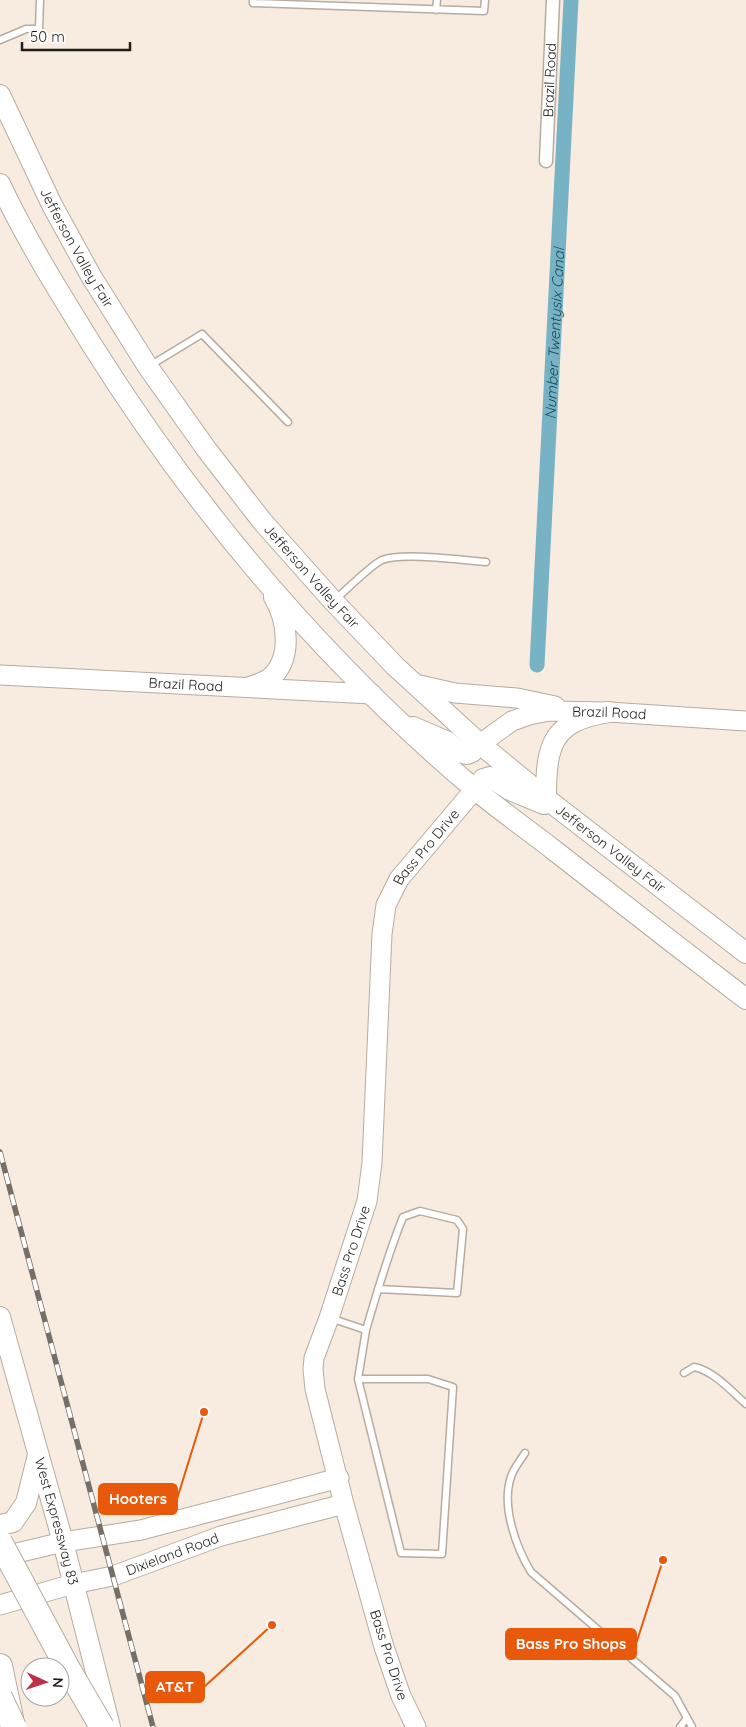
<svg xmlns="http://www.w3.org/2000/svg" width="746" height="1727" viewBox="0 0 746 1727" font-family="Quicksand,sans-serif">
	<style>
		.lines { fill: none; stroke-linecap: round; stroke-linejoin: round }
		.canal { stroke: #78b3c5; stroke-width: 15 }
		.lane-casing { stroke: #b6aca0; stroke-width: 9 }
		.street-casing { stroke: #b6aca0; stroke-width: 15 }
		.secondary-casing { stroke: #b6aca0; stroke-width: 21 }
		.primary-casing { stroke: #b6aca0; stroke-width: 22 }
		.highway-casing { stroke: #b6aca0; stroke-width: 26 }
		.lane { stroke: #fff; stroke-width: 6 }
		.street { stroke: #fff; stroke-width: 12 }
		.secondary { stroke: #fff; stroke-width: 19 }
		.primary { stroke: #fff; stroke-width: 20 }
		.highway { stroke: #fff; stroke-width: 24 }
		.rail-casing { stroke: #766f68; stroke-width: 5.5 }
		.rail { stroke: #fff; stroke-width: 4; stroke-dasharray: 11; stroke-linecap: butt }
		.highway-bridge-casing { stroke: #b6aca0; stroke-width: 26; stroke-linecap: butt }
		.highway-bridge { stroke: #fff; stroke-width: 24 }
		.labels { text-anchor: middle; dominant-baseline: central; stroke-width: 4.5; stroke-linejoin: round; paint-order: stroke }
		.street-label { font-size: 14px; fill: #211d19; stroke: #fff }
		.water-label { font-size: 15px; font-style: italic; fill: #1a4c5a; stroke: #fff }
		.leader { fill: none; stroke: #e8590c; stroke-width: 2 }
		.callout-dot { fill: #e8590c; stroke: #fff; stroke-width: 2 }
		.callout { fill: #e8590c; stroke: #e8590c; stroke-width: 2 }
		.callout-label { font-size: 15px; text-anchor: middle; font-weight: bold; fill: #fff }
	</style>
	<rect width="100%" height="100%" fill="#f7ecdf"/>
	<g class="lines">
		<path class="canal" id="s1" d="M537 665 571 0"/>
		<g class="lane-casing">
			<path id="lane" d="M253 0V3L484 11 485 0
				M436 10 437 0
				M0 40 26 29H39L40 0
				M151 365 202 334 288 422
				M335 600C345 591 371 565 382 560 403 552 461 560 486 562
				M330 1318 366 1330 358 1379 401 1553 442 1554 453 1387 428 1379H358
				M366 1330C377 1292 388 1254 403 1217L420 1211 457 1220 463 1229 457 1293 378 1289
				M684 1373 694 1367C714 1371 731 1391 746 1404
				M525 1453C520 1461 513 1469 511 1477 501 1506 516 1547 531 1572L675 1696 692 1727
				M680 1727 687 1718"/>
		</g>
		<g class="street-casing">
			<g id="street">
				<path id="s2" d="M546 161 553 0"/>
			</g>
		</g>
		<g class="secondary-casing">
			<g id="secondary">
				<path id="s3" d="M0 675 372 694"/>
				<path d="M415 684 455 693 517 698 555 706"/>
				<path id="s4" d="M480 744 512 721 529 715 549 711 609 712 746 721"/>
				<path d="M0 1557 63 1542 141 1530 339 1478"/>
				<path id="s5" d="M0 1605 73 1584 113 1576 221 1536 344 1504"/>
				<path id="s6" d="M416 1727 401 1696 384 1647 344 1504 315 1389 313 1369 314 1358 329 1318 367 1201 372 1163 382 934 386 905 399 879 475 789"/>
			</g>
		</g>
		<g class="primary-casing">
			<g id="primary">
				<path id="s7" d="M0 95 52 205 91 276 148 367 207 450 262 521 333 601 395 666 480 744 553 804 746 953"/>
				<path d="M0 184C26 239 59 292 92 345 195 509 323 660 471 786 498 809 527 829 555 851 619 901 682 950 746 999"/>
				<path d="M250 687C256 685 264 682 269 679 293 660 288 621 274 597"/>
				<path d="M413 727 448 742 462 753 467 754 472 752 480 744"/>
				<path d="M475 789 483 779 490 777 510 790 544 804"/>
				<path d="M546 798C546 744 552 721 609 712"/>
				<path id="s8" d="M0 1317 63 1542 110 1727"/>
				<path d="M0 1525 13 1522 26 1503 38 1455"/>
			</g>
		</g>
		<g class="highway-casing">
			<path id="highway" d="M0 1666 11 1718"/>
		</g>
		<use href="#lane" class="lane"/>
		<use href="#street" class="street"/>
		<use href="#secondary" class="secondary"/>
		<use href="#primary" class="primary"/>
		<use href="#highway" class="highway"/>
		<g class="rail-casing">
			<path id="rail" d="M0 1152 153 1727"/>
		</g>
		<use href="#rail" class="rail"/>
		<g class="highway-bridge-casing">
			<path id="highway-bridge" d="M0 1542 67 1667 102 1727
				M0 1697 14 1727"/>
		</g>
		<use href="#highway-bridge" class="highway-bridge"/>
	</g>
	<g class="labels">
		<g class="street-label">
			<text stroke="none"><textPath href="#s2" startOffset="81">Brazil Road</textPath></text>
			<text stroke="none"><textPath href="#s7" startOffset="171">Jefferson Valley Fair</textPath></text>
			<text stroke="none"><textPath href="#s7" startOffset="576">Jefferson Valley Fair</textPath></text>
			<text stroke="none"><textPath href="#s3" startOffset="186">Brazil Road</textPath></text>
			<text stroke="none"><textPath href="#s4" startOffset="138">Brazil Road</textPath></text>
			<text stroke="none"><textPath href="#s6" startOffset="918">Bass Pro Drive</textPath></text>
			<text stroke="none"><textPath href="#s7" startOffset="981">Jefferson Valley Fair</textPath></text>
			<text stroke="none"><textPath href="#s6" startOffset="498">Bass Pro Drive</textPath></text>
			<text stroke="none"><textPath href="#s8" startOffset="212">West Expressway 83</textPath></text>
			<text stroke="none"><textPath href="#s5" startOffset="180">Dixieland Road</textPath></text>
			<text transform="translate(389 1655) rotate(72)">Bass Pro Drive</text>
		</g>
		<g class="water-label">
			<text stroke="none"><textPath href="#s1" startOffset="332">Number Twentysix Canal</textPath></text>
		</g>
	</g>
	<path class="leader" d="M204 1412L177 1499M663 1560L636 1644M272 1625L204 1687"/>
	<g class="callout-dot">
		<circle cx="204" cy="1412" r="5"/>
		<circle cx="663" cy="1560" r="5"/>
		<circle cx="272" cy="1625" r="5"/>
	</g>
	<g class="callout">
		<rect x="99" y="1484" width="78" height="30" rx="5"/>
		<rect x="506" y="1629" width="130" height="30" rx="5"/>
		<rect x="146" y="1672" width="58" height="30" rx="5"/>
	</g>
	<g class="callout-label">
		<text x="138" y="1504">Hooters</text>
		<text x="571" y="1649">Bass Pro Shops</text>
		<text x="175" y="1692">AT&amp;T</text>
	</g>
	<g transform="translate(45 1682) rotate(93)"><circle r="24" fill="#ffffff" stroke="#a6a5a3"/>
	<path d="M0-4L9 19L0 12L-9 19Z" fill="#c02f49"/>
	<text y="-8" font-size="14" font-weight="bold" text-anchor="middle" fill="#211d19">N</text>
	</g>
	<path d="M22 42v8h108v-8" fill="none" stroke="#211d19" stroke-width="2.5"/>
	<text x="30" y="42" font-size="15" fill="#211d19" stroke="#ffffff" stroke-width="4" paint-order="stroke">50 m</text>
</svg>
